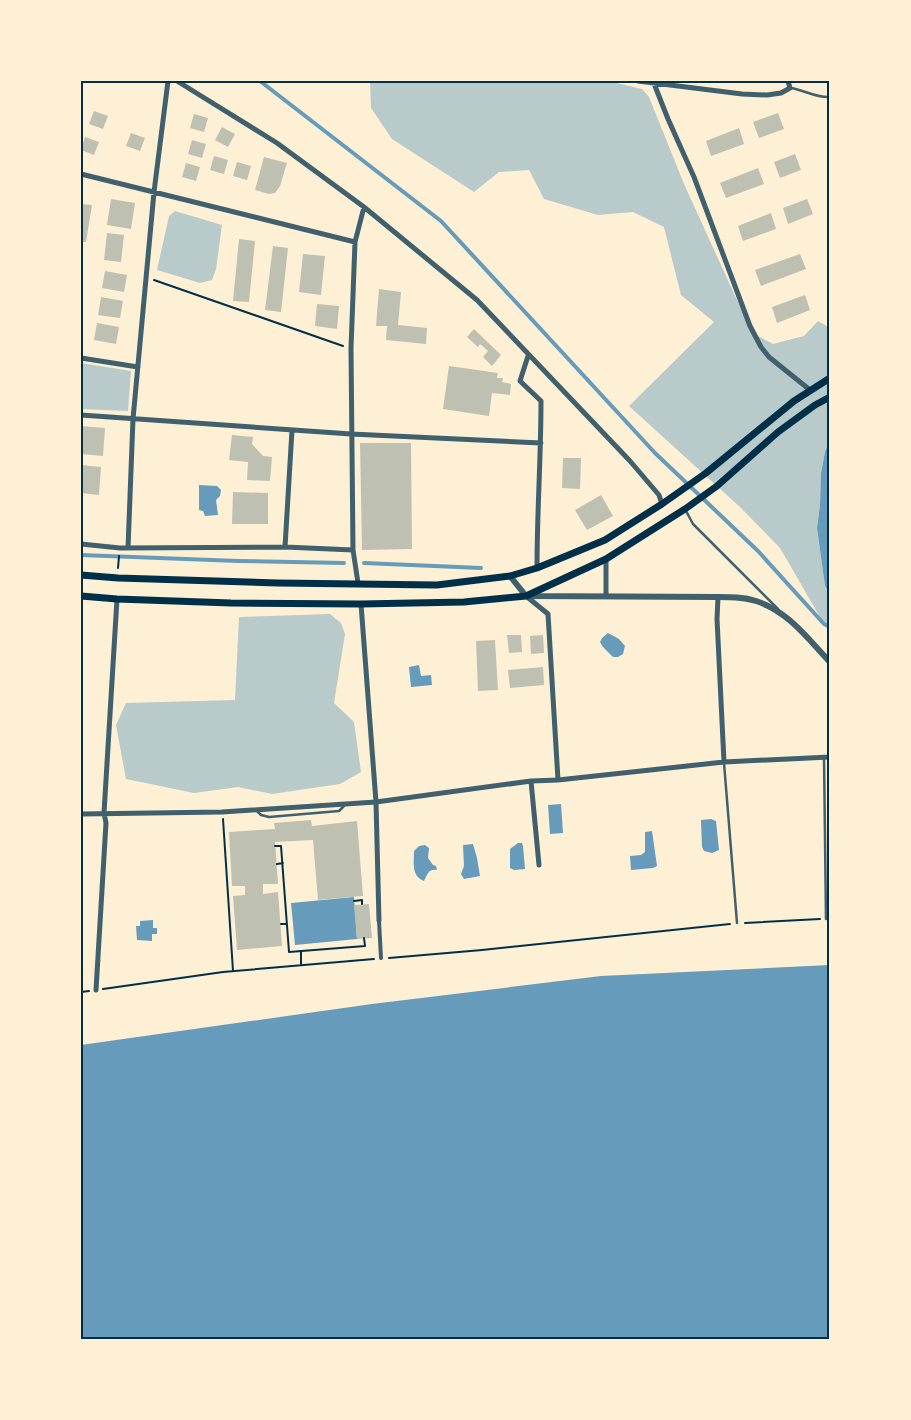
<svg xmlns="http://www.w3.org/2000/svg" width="911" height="1420" viewBox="0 0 911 1420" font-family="Jost,sans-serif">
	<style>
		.green { fill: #b9caca }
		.water { fill: #669bbc }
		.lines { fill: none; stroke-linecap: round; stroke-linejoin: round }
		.stream { stroke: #669bbc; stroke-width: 4 }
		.building { fill: #bec0b2 }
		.path { stroke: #003049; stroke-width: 2 }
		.service { stroke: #3f606c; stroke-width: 2.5 }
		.pedestrian { stroke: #3f606c; stroke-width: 4 }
		.minor { stroke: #3f606c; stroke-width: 5 }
		.tertiary { stroke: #3f606c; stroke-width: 6 }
		.secondary { stroke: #003049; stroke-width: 7 }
		.neatline { fill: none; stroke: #003049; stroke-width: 2 }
	</style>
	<rect width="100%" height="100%" fill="#fdf0d5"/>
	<path class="green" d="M370 81H608L642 89 649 97 684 184 752 333 773 344 804 336 818 321 830 328 828 413 830 438 825 452 821 473 820 505 817 528 825 586 830 594V622L824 624 780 548 740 507 629 406 714 322 681 295 664 227 633 212 598 215 544 199 529 170 499 172 474 192 392 139 371 108Z
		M175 211 222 225 216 269 212 280 200 283 157 270 169 216Z
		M81 363 131 371 128 411 81 409Z
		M330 614 341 623 345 634 334 703 354 722 361 772 340 784 272 794 238 787 194 793 126 779 116 725 126 703 235 700 239 617Z"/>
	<path class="water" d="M830 438V594L825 586 817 528 820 505 821 473 825 452Z
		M199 485 217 486 221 490 220 496 216 500 218 515 205 516 203 511 199 510Z
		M608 633 619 639 625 646 623 654 618 657H613L603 647 600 642 602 638Z
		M419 665 421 676 431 675 432 685 411 687 409 667Z
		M561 804 563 833 550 834 548 805Z
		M711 819 716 821 719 850 712 853 704 851 702 847 701 820Z
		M652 831 657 866 653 868 631 870 630 856 641 855 645 852V832Z
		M518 843H522L523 846 525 869 514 870 510 868V849Z
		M473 844 477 858 480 876 464 879 461 874 464 866 463 845Z
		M425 845 429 848 428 858 433 865 436 866 437 870C428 869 428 874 424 881 411 876 414 862 414 851L419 846Z
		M354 897 357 939 295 945 291 903Z
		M153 920V928H157V934H152V941L137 940 136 926H140V921Z
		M830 965V1339H81V1045L372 1004 601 976Z"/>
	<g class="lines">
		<path class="stream" d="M260 81 441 221 655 453 758 551 824 624 830 627
			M81 555 238 561 344 563
			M364 563 481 568"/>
	</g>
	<path class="building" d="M94 111 108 116 103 129 89 124Z
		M778 113 784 129 759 138 753 122Z
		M194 114 208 118 204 132 190 128Z
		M222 127 235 134 228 147 215 140Z
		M739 128 744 144 711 156 706 141Z
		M131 133 145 138 140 151 126 146Z
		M85 137 99 142 94 155 81 150Z
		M192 140 206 144 202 158 188 154Z
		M795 154 801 170 780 178 774 162Z
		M214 156 228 160 224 174 210 170Z
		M264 157 287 163 280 186 275 193 269 194 255 190Z
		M237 162 251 166 247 180 233 176Z
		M186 163 200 167 196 181 182 177Z
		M758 168 764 184 726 198 720 183Z
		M111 199 135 203 131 229 107 225Z
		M807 199 813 214 788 224 783 208Z
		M81 204 92 205 86 242H81Z
		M771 213 776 229 743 241 738 226Z
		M107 233 124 235 121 262 104 260Z
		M239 239 255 241 249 302 233 301Z
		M273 246 288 248 281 312 265 310Z
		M303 254 325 256 321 295 299 292Z
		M800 254 806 269 761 286 755 270Z
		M105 271 127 275 124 292 102 288Z
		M379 289 401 292 398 325 427 328 426 344 386 340 387 326H376Z
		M805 295 810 310 777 323 772 307Z
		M101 297 123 301 120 318 98 315Z
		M317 304 339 306 337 329 315 326Z
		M97 323 119 327 116 344 94 340Z
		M474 329 501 355 492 366 483 357 488 351 480 344 478 347 467 337Z
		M449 366 498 373 497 378H503L502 382 511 384 510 395 492 393 489 416 443 409Z
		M81 426 105 428 103 456 81 454Z
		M232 435 253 437 252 444 263 456 272 457 270 481 247 480 248 462 229 460Z
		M360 443H411L412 549 362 550Z
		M563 458H581L580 489 562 488Z
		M81 465 101 467 99 495 81 493Z
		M233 492 268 493V524H232Z
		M601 495 613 516 587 530 575 510Z
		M507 635H521L522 652 509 653Z
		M543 635 544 653 531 654 530 636Z
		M495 640 498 690 478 691 476 641Z
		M543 667 544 685 510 688 508 670Z
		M311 820 312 826 357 821 363 896 318 900 313 840 275 842 278 884H263V894L278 892 282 946 237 950 233 896 245 895V886H232L229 832 275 829 274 823Z
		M369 904 372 938 357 939 354 905Z"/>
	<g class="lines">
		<path class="path" d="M154 280 343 346
			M118 568 119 556
			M223 819 233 971
			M275 846H281L289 952 365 946 364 938
			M277 864 283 863
			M354 901 362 900V904
			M745 923 820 919
			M281 924H287
			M301 951V965
			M389 958 482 950 730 924
			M103 989 223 972 374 959
			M81 992 89 991"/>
		<path class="service" d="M791 88C804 90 816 98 830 97
			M685 509 693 524 778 609
			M824 757 826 919
			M724 763 737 923
			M257 811 261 815 269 817 339 811 346 804"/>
		<path class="pedestrian" d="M379 921 381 958"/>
		<path class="minor" d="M177 81 277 143 364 207 477 300 630 461 659 495 662 504
			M638 81 742 94 767 95 781 93 790 88 788 81
			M653 81 668 119 694 177 750 326 761 347 769 357 810 390
			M81 174 355 242
			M528 356 520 381 541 401C541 457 537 512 537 568
			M81 358 138 367
			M81 415 351 434 541 443
			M81 544 120 548 285 547 353 550
			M285 547 292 430
			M128 548 133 419 154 192 168 81
			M358 583 353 550 351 348 355 242 364 207
			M526 596 548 614 558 780
			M606 596V559
			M718 597 717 619 724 762
			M361 604 376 802 379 921
			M531 781 539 865
			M81 814 222 812 376 802 531 781 558 780 724 762 830 757
			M96 990 106 823 104 813 117 599"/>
		<path class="tertiary" d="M510 576 526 596 718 597C731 597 744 597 756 601 788 611 808 639 830 662"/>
		<path class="secondary" d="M81 575 118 578 278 583 437 585 510 576 537 568 605 540 662 504 706 473 794 401 830 378
			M81 596 117 599 231 603 361 604 464 602 526 596 606 559 685 509 717 486 778 432 815 405 830 397"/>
	</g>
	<rect width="911" height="1420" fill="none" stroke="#fdf0d5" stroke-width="165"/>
	<rect x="82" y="82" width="746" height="1256" class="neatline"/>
</svg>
